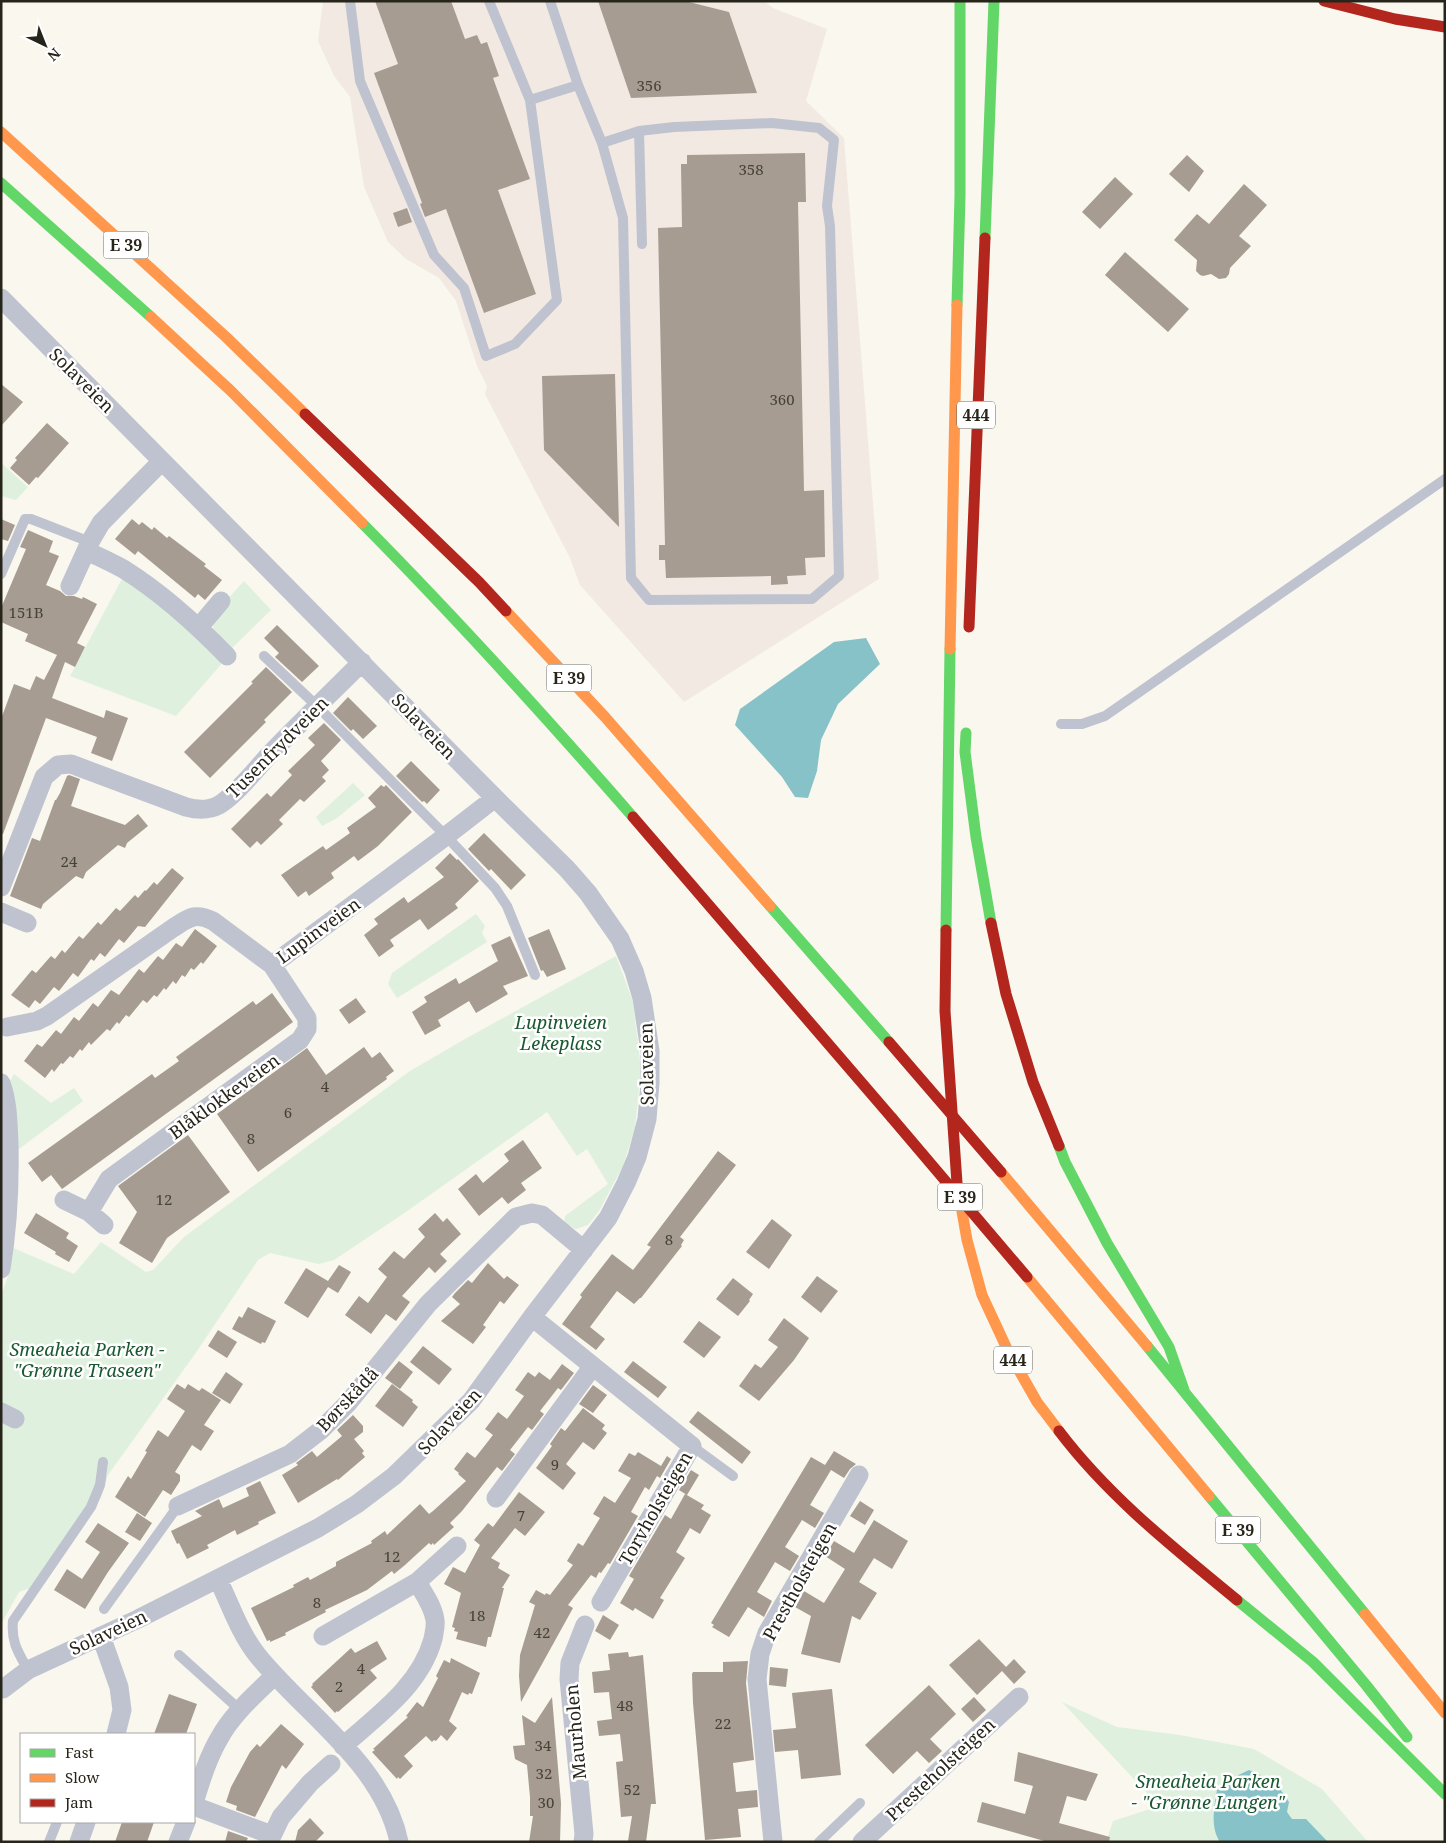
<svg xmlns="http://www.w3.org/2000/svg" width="1446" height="1843" viewBox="0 0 1446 1843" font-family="'Noto Serif',serif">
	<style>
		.commercial { fill: #f3e9e3 }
		.green { fill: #dff1de }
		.water { fill: #87c2c8 }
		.building { fill: #a69c91 }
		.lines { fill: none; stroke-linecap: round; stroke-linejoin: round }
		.lane { stroke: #bfc3cf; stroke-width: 10 }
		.street { stroke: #bfc3cf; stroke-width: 19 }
		.fast { stroke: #63d668; stroke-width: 11 }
		.slow { stroke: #ff974d; stroke-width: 11 }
		.jam { stroke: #b3261e; stroke-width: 11 }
		.jam-bridge { stroke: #b3261e; stroke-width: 11 }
		.labels { text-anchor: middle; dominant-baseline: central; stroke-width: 5; stroke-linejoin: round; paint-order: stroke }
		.number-label { font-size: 15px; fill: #474238 }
		.shield { fill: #fff; stroke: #68665f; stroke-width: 1 }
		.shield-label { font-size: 16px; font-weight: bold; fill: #27241a }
		.street-label { font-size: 18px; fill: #27241a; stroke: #fff }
		.park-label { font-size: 18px; font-style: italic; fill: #1a5830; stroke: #fff }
	</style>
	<rect width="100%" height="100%" fill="#f9f7ee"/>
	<path class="commercial" d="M323 1H764L773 8 827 29 806 101 844 138 879 579 684 702 580 585 570 558 485 394 487 386 477 366 456 301 439 278 406 259 388 242 364 187 350 97 334 76 318 41Z"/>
	<path class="green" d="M1 463 28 487 16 500 1 496Z
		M123 577 197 627 225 660 176 716 70 676Z
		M244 581 271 610 228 652C225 648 219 644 217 640 203 621 232 595 244 581Z
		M353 783 365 795 337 818 322 826 316 817Z
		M476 914 485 926 482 933 487 942 397 998 388 984 392 973Z
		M616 956 633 1002 641 1068 635 1128 623 1166 599 1211 588 1225 576 1229 564 1223 565 1216 608 1184 587 1149 577 1156 547 1112 403 1214 334 1260 319 1264 270 1253 258 1260 195 1354 108 1475 101 1498 45 1583 19 1592 1 1624V1296L8 1276 11 1247 74 1274 101 1242 146 1272 153 1270 184 1237 410 1071 465 1039Z
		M14 1074 51 1103 74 1088 83 1101 15 1152 7 1087Z
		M1062 1702 1117 1727 1180 1735 1254 1749 1322 1789 1368 1842H1106L1113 1821 1159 1806Z"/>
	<path class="water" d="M866 638 880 664 838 704 821 740 817 771 808 798 795 797 782 777 735 725 740 709 834 642Z
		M1249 1770C1270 1779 1277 1782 1289 1802L1287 1812 1292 1819H1306L1328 1842H1220C1210 1827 1214 1807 1217 1790L1230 1779Z"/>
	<path class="building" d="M375 1H451L465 39 477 35 481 44 487 42 499 76 493 78 530 179 498 190 536 294 484 313 446 209 425 217 420 204 422 203 374 73 398 64Z
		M598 1H685L729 12 757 93 631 98Z
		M805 153 806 202H798L804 491 824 490 825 557 805 558 806 575 787 576 788 584 771 585V576L666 578 665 560H659V545H665L658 228 682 227 681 164H687V155Z
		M1187 155 1204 171 1189 192 1169 174Z
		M1115 177 1133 194 1100 229 1082 212Z
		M1244 184 1267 205 1239 236 1251 246 1230 268 1229 274 1226 278 1219 279 1211 274 1203 276 1200 275 1196 271 1197 260 1174 240 1197 214 1209 224Z
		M407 208 412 222 398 227 393 213Z
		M1125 252 1189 309 1168 332 1105 275Z
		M615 374 619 527 544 450 542 376Z
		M1 384 23 402 1 426Z
		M47 423 69 443 38 478 36 477 29 485 10 468 17 460 15 458Z
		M1 519 15 525 8 541 1 539Z
		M132 519 139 525 142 522 152 530 154 527 167 538 169 536 206 564 204 566 222 580 205 600 198 594 195 598 138 551 135 555 115 539Z
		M28 530 53 541 49 552 59 556 46 585 60 591 66 596H74L82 599 83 597 97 604 77 643 85 647 75 667 65 662 52 698 104 718 106 710 128 718 112 761 91 753 97 737 46 718 3 834H1V719L14 684 30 690 36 676 44 680 57 655 25 641 28 634 1 622V608L26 549 20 547Z
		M277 625 319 666 302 682 275 657 279 653 264 638Z
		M266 667 292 692 264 720 266 722 210 778 184 752 253 683 251 682Z
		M348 697 377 726 363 739 353 729 351 731 333 713Z
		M324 723 341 740 321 761 329 770 322 777 326 781 304 802 300 799 279 820 283 824 261 845 257 841 250 848 231 829 267 793 271 797 292 775 288 771 315 745 308 738Z
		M411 761 440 790 427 804 424 801 422 802 396 776Z
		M69 775 80 779 71 806 125 825 138 814 148 826 127 843 125 848 118 845 86 872 83 879 76 876 43 904 41 909 10 896 32 838 40 841 55 800H56L60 793 67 776Z
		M381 785 384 787 386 785 412 812 378 846 358 861 354 856 331 873 334 878 309 896 306 891 298 897 281 875 323 846 326 850 350 833 347 828 376 807 368 798Z
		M484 833 526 875 511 890 491 869 489 871 468 849Z
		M450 853 457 860 458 859 479 881 455 904 458 908 428 930 420 919 390 940 394 946 379 957 364 935 378 924 374 919 404 897 408 903 444 877 435 868Z
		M172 868 184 878 145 927 138 926 124 943 119 939 105 957 100 953 94 961 91 959 78 977 73 973 59 991 54 987 40 1004 35 1000 29 1008 11 995 32 970 36 973 51 956 55 959 62 950 65 953 79 936 83 939 98 922 101 925 116 908 120 911 135 895 138 898 145 890 146 891 154 882 157 885Z
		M195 929 217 946 203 964 201 962 194 970 191 968 185 977 182 975 176 984 173 981 166 990 164 988 157 997 154 995 147 1003 143 1000 129 1017 126 1015 119 1024 117 1022 110 1031 107 1029 91 1045 89 1042 82 1051 80 1049 73 1058 70 1056 63 1064 61 1063 54 1072 52 1069 45 1078 24 1061 37 1044 42 1047 56 1030 61 1034 74 1017 79 1021 93 1003 98 1007 111 990 119 995 139 969 144 973 158 956 163 960 176 943 182 947Z
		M549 929 566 969 547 977 543 970 541 971 528 938Z
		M510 936 528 976 503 986 508 994 476 1013 469 1001 438 1020 441 1026 425 1035 412 1012 427 1002 424 997 456 978 459 984 498 961 491 945Z
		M272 993 293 1022 62 1189 51 1175 42 1182 28 1163 152 1074 155 1078 179 1061 176 1057 253 1001 256 1005Z
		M356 998 366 1012 349 1024 339 1010Z
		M364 1047 372 1058 380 1052 394 1071 386 1077 387 1079 258 1172 217 1114 307 1048 326 1075Z
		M188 1135 230 1192 167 1238 152 1263 119 1243 137 1212 118 1186Z
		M523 1140 542 1168 521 1183 526 1190 508 1204 502 1197 479 1216 458 1189 476 1174 483 1183 509 1161 504 1154Z
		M718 1151 736 1165 680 1237 684 1240 681 1245 682 1246 641 1298H640L634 1304 617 1291 590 1327 605 1339 596 1350 562 1324 582 1297 580 1295 612 1254 633 1270 651 1247 647 1245Z
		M36 1213 69 1233 66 1238 78 1246 69 1262 55 1254 56 1252 24 1233Z
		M435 1213 443 1222 447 1218 461 1234 440 1254 447 1261 435 1273 429 1267 402 1296 410 1302 396 1321 386 1314 371 1334 345 1315 359 1296 368 1303 387 1277 378 1269 394 1251 404 1259 425 1237 418 1229Z
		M772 1219 792 1235 769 1269 746 1252Z
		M488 1263 504 1279 507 1276 519 1285 504 1304 500 1301 483 1325 486 1327 473 1344 441 1321 460 1304 452 1297 455 1293 468 1280 472 1283Z
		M339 1265 351 1272 338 1293 328 1287 308 1318 284 1303 306 1268 328 1281Z
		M817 1276 838 1291 821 1313 801 1297Z
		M733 1278 753 1294 749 1300 750 1301 738 1316 716 1299Z
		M248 1307 276 1321 265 1343 262 1342 261 1344 232 1329 239 1316 242 1318Z
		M784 1318 809 1338 794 1360 759 1401 739 1386 755 1364 761 1368 778 1347 768 1340Z
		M699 1321 721 1337 704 1358 683 1342Z
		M218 1330 237 1342 227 1358 208 1346Z
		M423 1346 452 1369 439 1385 410 1362Z
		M399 1361 413 1372 400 1389 385 1378Z
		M633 1361 667 1387 658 1398 624 1372Z
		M562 1364 574 1373 561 1390 558 1388 540 1411 544 1414 532 1430 528 1427 510 1450 515 1454 502 1471 497 1467 462 1511 450 1523 454 1527 434 1545 433 1543 431 1545 429 1543 405 1565 394 1574 392 1571 367 1590 325 1610 326 1612 285 1633 286 1635 270 1642V1640L267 1641 251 1608 294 1587 293 1585 308 1577 310 1580 336 1566V1562L372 1543 371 1541 385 1531 387 1535 420 1504 429 1514 433 1511 466 1481 458 1474 459 1473 454 1469 467 1452 475 1458 493 1435 485 1429 498 1412 507 1419 524 1396 515 1390 528 1372 535 1377 539 1372 550 1380Z
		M226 1372 243 1384 230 1404 212 1393Z
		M177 1384 185 1389 188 1384 199 1391 202 1388 221 1400 204 1425 214 1431 201 1451 192 1445 175 1472 180 1475V1481L171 1495 163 1490 145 1517 115 1497 128 1476 131 1479 147 1452 145 1451 158 1430 168 1437 185 1411 167 1399Z
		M392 1384 413 1400 412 1402 418 1407 403 1427 375 1406Z
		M593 1385 607 1395 593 1413 579 1404Z
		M583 1408 605 1425 602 1429 607 1433 594 1450 583 1442 566 1464 576 1473 563 1490 536 1468 552 1446 550 1444 561 1428 565 1431Z
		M698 1411 751 1452 742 1464 689 1422Z
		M353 1415 363 1426V1432L354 1439 364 1451 362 1453 365 1457 338 1480 337 1479 298 1503 282 1475 298 1465 296 1463 312 1451 317 1457 342 1436 337 1430Z
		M834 1451 856 1464 850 1469 844 1478 831 1470 810 1505 824 1513 815 1528 802 1520 785 1547 799 1556 790 1571 775 1562 757 1592 772 1601 764 1617 748 1607 729 1637 712 1627 714 1625 711 1623 811 1457 825 1465Z
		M638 1452 661 1466 667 1456 671 1459 660 1478 657 1476 649 1490 645 1487 631 1512 638 1516 610 1564 608 1563 601 1573 599 1572 596 1578 591 1575 568 1605 573 1608 521 1702 519 1676 520 1655 535 1605 529 1602 536 1590 545 1595 546 1593 550 1595 573 1565 567 1561 578 1543 583 1546 600 1518 593 1514 604 1496 615 1503 631 1478 618 1471 629 1453 635 1456Z
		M691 1470 699 1475 687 1495 679 1490Z
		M260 1481 276 1513 258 1522 259 1524 237 1535 235 1530 207 1545 209 1548 187 1559 179 1543 177 1544 171 1531 202 1516 195 1511 219 1499 223 1508 249 1496 246 1488Z
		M519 1492 545 1512 525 1536 515 1528 491 1558 500 1563 498 1568 510 1575 502 1588H504L491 1637H488L486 1647 456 1639 458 1632 454 1631 455 1628 452 1627 461 1593 444 1584 453 1567 465 1573 480 1545 474 1540 488 1523 493 1527Z
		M685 1494 704 1505 701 1509 711 1515 700 1534 690 1528 676 1552 685 1558 660 1598 664 1600 653 1619 635 1608 633 1611 620 1603 634 1579 629 1576 665 1515 671 1519Z
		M860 1501 874 1510 865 1525 850 1516Z
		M137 1513 152 1523 140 1541 125 1532Z
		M874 1520 908 1541 892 1569 874 1558 859 1582 877 1593 860 1620 852 1616 840 1663 801 1654 811 1616 795 1607 804 1591 824 1603 845 1569 825 1556 834 1541 854 1553Z
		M98 1523 129 1543 108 1572 85 1609 54 1590 67 1569 82 1579 100 1552 85 1542Z
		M603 1615 619 1625 610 1640 595 1631Z
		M979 1639 1006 1667 1014 1659 1026 1672 1014 1684 1002 1671 977 1695 949 1665Z
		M377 1641 387 1659 370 1670 377 1678 338 1712 337 1711 335 1713 311 1687 313 1685 312 1684 351 1648 355 1653Z
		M628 1652 629 1657 643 1655 656 1804H651L646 1842 628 1841 632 1816 621 1817 616 1762 623 1761 620 1734 599 1736 597 1721 612 1719 609 1692 594 1693 592 1672 610 1670 608 1654Z
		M451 1658 480 1673 472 1694 469 1693 468 1695 462 1692 449 1721 457 1728 447 1741 441 1735 436 1741 434 1740 432 1742 426 1736 404 1756 413 1766 400 1779 398 1777 397 1779 372 1752 375 1750 373 1749 408 1717 406 1716 417 1702 423 1707 438 1678 436 1676 444 1660 450 1663Z
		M748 1661 746 1683 754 1760 733 1763 736 1792 757 1790 758 1807 738 1809 741 1837 705 1840 693 1703 692 1674 693 1672H723V1662Z
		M770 1667 788 1669 786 1687 769 1685Z
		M929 1685 956 1714 930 1739 942 1751 929 1763 917 1751 893 1774 865 1745Z
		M832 1689 841 1775 801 1779 798 1750 775 1752 773 1730 796 1728 792 1693Z
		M169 1694 197 1704 186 1734H154Z
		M552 1697 561 1803 560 1842H529L533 1816H530V1797L527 1765 515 1759 513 1746 525 1745 522 1715 535 1723Z
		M974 1697 986 1710 973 1722 961 1709Z
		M281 1724 304 1744 286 1769 282 1765 255 1817 236 1810 237 1806 226 1802 231 1787 250 1752 257 1744 260 1747Z
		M1018 1752 1098 1774 1086 1801 1067 1796 1059 1823 1110 1837 1109 1842H1048L977 1822 982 1802 1025 1814 1033 1786 1014 1781Z
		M310 1818 324 1833 315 1842H295L298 1830Z
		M122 1822H154L147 1842H115Z
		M228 1831 248 1838 246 1842H225Z"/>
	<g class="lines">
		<path class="lane" d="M350 1 360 81 434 255 464 288 486 356 515 344 557 300 530 100 489 1
			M550 1 578 85 602 143 639 131 674 127 772 123 819 128 834 140 827 206 830 226 839 576 812 599 649 600 631 578 623 218 602 143
			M530 100 578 85
			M639 131 642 244
			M1 574 25 519H31L90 542
			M264 656 317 706 446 836 495 888 507 906 535 975
			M1061 724H1082L1105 716 1445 479
			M692 1446 733 1476
			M104 1609 178 1506
			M179 1655 240 1710
			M28 1670C18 1652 11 1642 13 1621L91 1507 100 1485 103 1462
			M49 1842 57 1822
			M819 1842 860 1803"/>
		<path class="street" d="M1 298 495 798 567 869 588 893 620 939 634 971 642 998 650 1051V1083L647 1119 637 1157 626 1183 608 1218 532 1317 471 1401 394 1476 357 1504 318 1528 138 1619 28 1670 3 1689
			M87 551C99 557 113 563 125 570 163 594 196 624 227 656
			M70 586 90 542 101 523 162 461
			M199 627 221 601
			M1 887 44 777 58 765 71 764 186 807C197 810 208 811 219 805 236 795 256 769 270 754 300 723 331 693 362 662
			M1 912 27 923
			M7 1027 37 1021 47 1016 173 928C189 918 194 912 213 921L272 965 446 836 495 798
			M1 1083C8 1102 8 1123 9 1143 10 1186 8 1227 1 1269
			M64 1200 89 1212 104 1225
			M89 1212 109 1179 300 1040 307 1029V1018L272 965
			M532 1317 692 1446 601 1602
			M1 1412 15 1419
			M496 1498 593 1366
			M178 1506 290 1454 321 1430 348 1403 428 1304 516 1217 532 1213 542 1215 584 1250
			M218 1579C230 1604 240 1634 258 1656 306 1715 383 1764 399 1842
			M417 1582 457 1546
			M101 1636 119 1687 122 1710 116 1734
			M323 1636 417 1582C424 1594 433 1606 435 1620 436 1626 434 1633 433 1639 420 1686 378 1715 343 1746
			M194 1803C201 1780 208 1757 220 1737 233 1713 256 1694 275 1675
			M194 1806 272 1835
			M79 1842 86 1822
			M178 1842 186 1822
			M269 1842 281 1817 310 1783 331 1764
			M583 1842 584 1834 569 1679 570 1663 585 1625
			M773 1842 757 1679 760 1654 767 1633 859 1475
			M862 1842 1019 1697"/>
		<path class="fast" d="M1 183 151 317
			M985 238 994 1
			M957 305 960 196V1
			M362 523C456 618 545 716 633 817
			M966 733 965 752 976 837 991 923
			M770 906 889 1042
			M946 930 950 649
			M1059 1146 1065 1162 1107 1243 1169 1347 1184 1390
			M1147 1346 1365 1614
			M1209 1496 1366 1685 1407 1737
			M1237 1600 1313 1662 1445 1794"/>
		<path class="slow" d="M1 132 226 337 305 414
			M151 317 231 391 362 523
			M506 611 605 717 770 906
			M950 649 957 305
			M1001 1172 1147 1346
			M960 1200 967 1240 982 1295 1008 1351 1037 1402 1059 1431
			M1027 1277 1209 1496
			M1365 1614 1445 1713"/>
		<path class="jam" d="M1324 1 1395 19 1445 27
			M305 414 479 582 506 611
			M969 627 985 238
			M633 817 892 1118
			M991 923 1006 994 1033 1082 1059 1146
			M946 930 945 1011 957 1183 960 1200
			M1059 1431C1109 1497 1174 1548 1237 1600"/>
		<path class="jam-bridge" d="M889 1042 1001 1172
			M892 1118 1027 1277"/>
	</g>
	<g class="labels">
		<g class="number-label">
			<text x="649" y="85">356</text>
			<text x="751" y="169">358</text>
			<text x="782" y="399">360</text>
			<text x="26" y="612">151B</text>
			<text x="69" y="861">24</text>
			<text x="325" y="1086">4</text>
			<text x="288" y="1112">6</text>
			<text x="251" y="1138">8</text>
			<text x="164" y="1199">12</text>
			<text x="669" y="1239">8</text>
			<text x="555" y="1464">9</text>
			<text x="521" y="1515">7</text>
			<text x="392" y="1556">12</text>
			<text x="317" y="1602">8</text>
			<text x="477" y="1615">18</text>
			<text x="542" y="1632">42</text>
			<text x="361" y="1668">4</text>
			<text x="339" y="1686">2</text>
			<text x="625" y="1705">48</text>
			<text x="723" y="1723">22</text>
			<text x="543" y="1745">34</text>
			<text x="544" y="1773">32</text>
			<text x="632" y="1789">52</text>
			<text x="546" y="1802">30</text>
		</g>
		<g class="shield">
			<rect x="103.5" y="231.5" width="45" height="27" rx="4"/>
			<rect x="957" y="401.5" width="38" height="27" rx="4"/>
			<rect x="546.5" y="664.5" width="45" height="27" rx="4"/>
			<rect x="937.5" y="1183.5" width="45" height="27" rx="4"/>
			<rect x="994" y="1346.5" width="38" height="27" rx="4"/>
			<rect x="1215.5" y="1516.5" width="45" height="27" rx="4"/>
		</g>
		<g class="shield-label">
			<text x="126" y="245">E 39</text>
			<text x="976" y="415">444</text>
			<text x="569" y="678">E 39</text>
			<text x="960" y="1197">E 39</text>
			<text x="1013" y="1360">444</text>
			<text x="1238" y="1530">E 39</text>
		</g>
		<g class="street-label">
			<text transform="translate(82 380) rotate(45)">Solaveien</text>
			<text transform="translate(424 726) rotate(46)">Solaveien</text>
			<text transform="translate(277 747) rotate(-45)">Tusenfrydveien</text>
			<text transform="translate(318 930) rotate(-36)">Lupinveien</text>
			<text transform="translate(646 1064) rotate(-91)">Solaveien</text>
			<text transform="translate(224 1096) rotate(-36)">Blåklokkeveien</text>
			<text transform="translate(347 1399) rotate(-47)">Børskådå</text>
			<text transform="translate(449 1421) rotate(-47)">Solaveien</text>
			<text transform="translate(655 1508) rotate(-60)">Torvholsteigen</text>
			<text transform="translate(799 1581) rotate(-61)">Prestholsteigen</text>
			<text transform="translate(108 1632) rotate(-25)">Solaveien</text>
			<text transform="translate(575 1732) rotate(-95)">Maurholen</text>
			<text transform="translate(940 1769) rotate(-43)">Presteholsteigen</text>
		</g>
		<g class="park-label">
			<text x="561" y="1022">Lupinveien<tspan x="561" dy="21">Lekeplass</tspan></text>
			<text x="87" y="1349">Smeaheia Parken -<tspan x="87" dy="21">"Grønne Traseen"</tspan></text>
			<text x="1208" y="1781">Smeaheia Parken<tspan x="1208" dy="21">- "Grønne Lungen"</tspan></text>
		</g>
	</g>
	<rect width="1446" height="1843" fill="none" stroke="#27241a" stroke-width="5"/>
	<rect x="20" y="1733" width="175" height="90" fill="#ffffff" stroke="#a9a7a3"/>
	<rect x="30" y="1749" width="25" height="8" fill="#63d668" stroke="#a9a7a3"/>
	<text x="65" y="1758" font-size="15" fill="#27241a">Fast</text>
	<rect x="30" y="1774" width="25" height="8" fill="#ff974d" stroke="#a9a7a3"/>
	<text x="65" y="1783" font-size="15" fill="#27241a">Slow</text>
	<rect x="30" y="1799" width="25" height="8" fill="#b3261e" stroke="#a9a7a3"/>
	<text x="65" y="1808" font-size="15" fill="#27241a">Jam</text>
	<g transform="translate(45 45) rotate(137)" stroke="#ffffff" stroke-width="4" paint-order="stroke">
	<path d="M0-4L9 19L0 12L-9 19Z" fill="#27241a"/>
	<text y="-8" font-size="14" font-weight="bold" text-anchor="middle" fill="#27241a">N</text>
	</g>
</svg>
